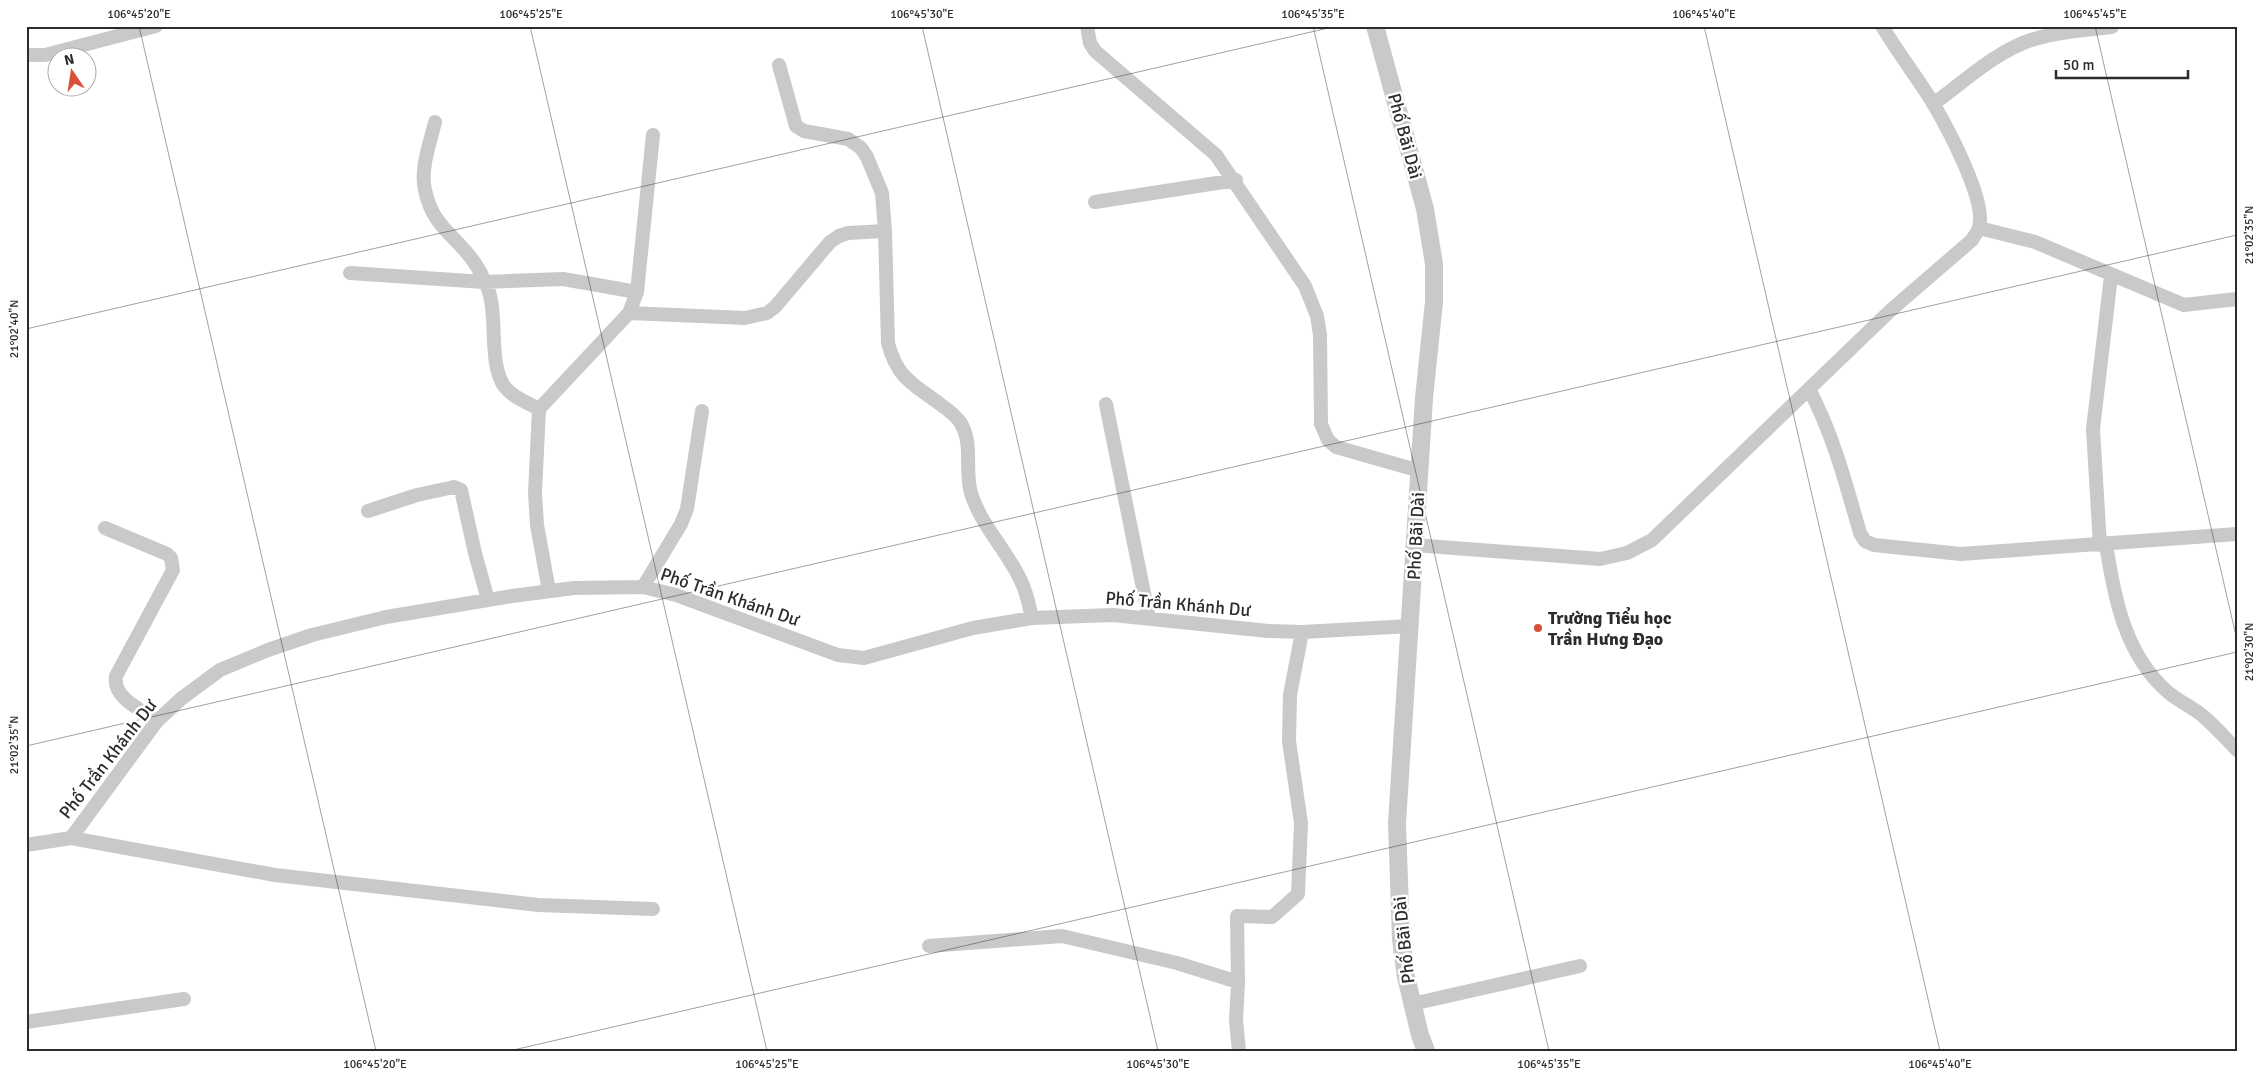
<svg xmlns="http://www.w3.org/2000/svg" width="2263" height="1077" viewBox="0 0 2263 1077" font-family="Signika,sans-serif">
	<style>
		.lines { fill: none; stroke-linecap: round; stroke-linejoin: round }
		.minor { stroke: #c9c9c9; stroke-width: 14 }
		.tertiary { stroke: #c9c9c9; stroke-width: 18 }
		.ticks { fill: none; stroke: #2c2c2c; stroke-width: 1; stroke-opacity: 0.45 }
		.poi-dot { fill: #da4f37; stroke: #fff; stroke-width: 2 }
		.labels { text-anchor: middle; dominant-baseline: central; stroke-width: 5; stroke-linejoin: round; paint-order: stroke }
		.street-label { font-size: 18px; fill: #2c2c2c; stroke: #fff }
		.poi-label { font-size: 18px; font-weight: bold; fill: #2c2c2c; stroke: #fff; text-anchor: start }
		.neatline { fill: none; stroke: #2c2c2c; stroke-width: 2 }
		.ticks-label { font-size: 12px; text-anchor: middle; fill: #2c2c2c }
	</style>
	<rect width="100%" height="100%" fill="#fff"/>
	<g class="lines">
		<path class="minor" d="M1087 26 1090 43 1095 51 1216 155 1305 286 1317 316 1320 335 1321 424 1328 440 1336 447 1420 471
			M26 55H45L156 26
			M779 65 796 126 804 131 848 139 861 148 867 157 882 193 885 231 888 343C897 378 913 384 940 404 947 409 955 415 960 422 974 443 964 470 971 493 981 526 1007 550 1021 581 1027 593 1029 606 1032 618
			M1933 104C1964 82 1995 52 2031 40 2057 32 2085 30 2112 27
			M435 122C430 143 420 169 425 190 433 229 457 235 476 265 482 274 489 289 491 300 496 325 490 365 504 386 512 397 528 403 539 409
			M1095 202 1236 180
			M1979 228 2035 242 2184 305 2237 299
			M350 273 484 282 563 279 637 292
			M629 313 745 318 767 313 775 307 830 242 839 236 848 233 885 231
			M1809 389C1833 434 1846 484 1860 533L1865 541 1874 545 1961 554 2237 534
			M1106 404 1149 618
			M368 511 417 495 454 487 461 490 475 553 488 600
			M105 528 167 554 171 558 173 570 116 676C112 698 142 710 157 721
			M2106 544C2114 597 2125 656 2169 693 2180 702 2194 708 2204 717 2216 727 2226 739 2237 750
			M1414 545 1600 559 1627 553 1652 540 1891 310 1972 240C1974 236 1978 232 1979 227 1987 201 1947 127 1933 103 1917 77 1898 53 1882 26
			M2100 545 2093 429 2111 276
			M643 587 681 524 687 509 702 411
			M549 591 537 525 535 493 539 409 629 313 637 292 653 135
			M71 838 275 875 538 905 653 909
			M26 845 71 838 157 721 182 698 220 670 268 650 312 635 386 617 512 596 574 588 643 587 676 595 838 655 864 658 973 628 1032 618 1113 615 1268 631 1302 632 1411 626
			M929 946 1062 936 1177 963 1238 982 1236 1020 1239 1051
			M1238 982 1237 916 1272 917 1298 894 1301 823 1289 741 1290 695 1302 632
			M1412 1004 1580 966
			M26 1022 184 999"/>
		<path class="tertiary" d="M1375 26 1425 209 1434 264V302L1424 398 1397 823 1401 939 1406 977 1420 1035 1426 1051"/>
	</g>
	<path class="ticks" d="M139 26 376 1051M530 26 767 1051M922 26 1158 1051M1313 26 1549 1051M1704 26 1940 1051M2095 26 2237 640M26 329 1337 26M26 746 2237 235M509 1051 2237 652"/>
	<circle class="poi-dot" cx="1538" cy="628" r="5"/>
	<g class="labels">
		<g class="street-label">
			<text transform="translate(1405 136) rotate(75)">Phố Bãi Dài</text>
			<text transform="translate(1416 536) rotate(-87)">Phố Bãi Dài</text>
			<text transform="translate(730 597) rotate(19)">Phố Trần Khánh Dư</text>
			<text transform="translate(1178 604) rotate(5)">Phố Trần Khánh Dư</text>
			<text transform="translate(108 759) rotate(-52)">Phố Trần Khánh Dư</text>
			<text transform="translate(1404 940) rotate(-96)">Phố Bãi Dài</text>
		</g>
		<g class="poi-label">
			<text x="1548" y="618">Trường Tiểu học<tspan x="1548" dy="21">Trần Hưng Đạo</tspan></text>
		</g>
	</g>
	<rect width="2263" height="1077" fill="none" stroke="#ffffff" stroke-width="55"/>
	<g transform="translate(72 72) rotate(347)"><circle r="24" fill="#ffffff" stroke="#ababab"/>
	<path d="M0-4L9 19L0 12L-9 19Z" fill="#da4f37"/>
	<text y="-8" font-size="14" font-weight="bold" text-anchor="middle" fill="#2c2c2c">N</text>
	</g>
	<path d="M2056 70v8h132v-8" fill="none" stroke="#2c2c2c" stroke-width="2.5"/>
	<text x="2063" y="70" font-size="15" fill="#2c2c2c" stroke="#ffffff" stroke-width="4" paint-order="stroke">50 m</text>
	<rect x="28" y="28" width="2208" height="1022" class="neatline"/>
	<g class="ticks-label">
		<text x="139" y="18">106°45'20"E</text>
		<text x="531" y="18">106°45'25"E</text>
		<text x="922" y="18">106°45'30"E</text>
		<text x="1313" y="18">106°45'35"E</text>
		<text x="1704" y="18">106°45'40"E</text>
		<text x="2095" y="18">106°45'45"E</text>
		<text transform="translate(2249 235) rotate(-90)" y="4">21°02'35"N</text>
		<text transform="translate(14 329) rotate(-90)" y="4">21°02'40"N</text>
		<text transform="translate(2249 652) rotate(-90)" y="4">21°02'30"N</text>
		<text transform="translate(14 745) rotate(-90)" y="4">21°02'35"N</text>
		<text x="375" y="1068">106°45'20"E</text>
		<text x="767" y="1068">106°45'25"E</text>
		<text x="1158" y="1068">106°45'30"E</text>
		<text x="1549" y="1068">106°45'35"E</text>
		<text x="1940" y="1068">106°45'40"E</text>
	</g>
</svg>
